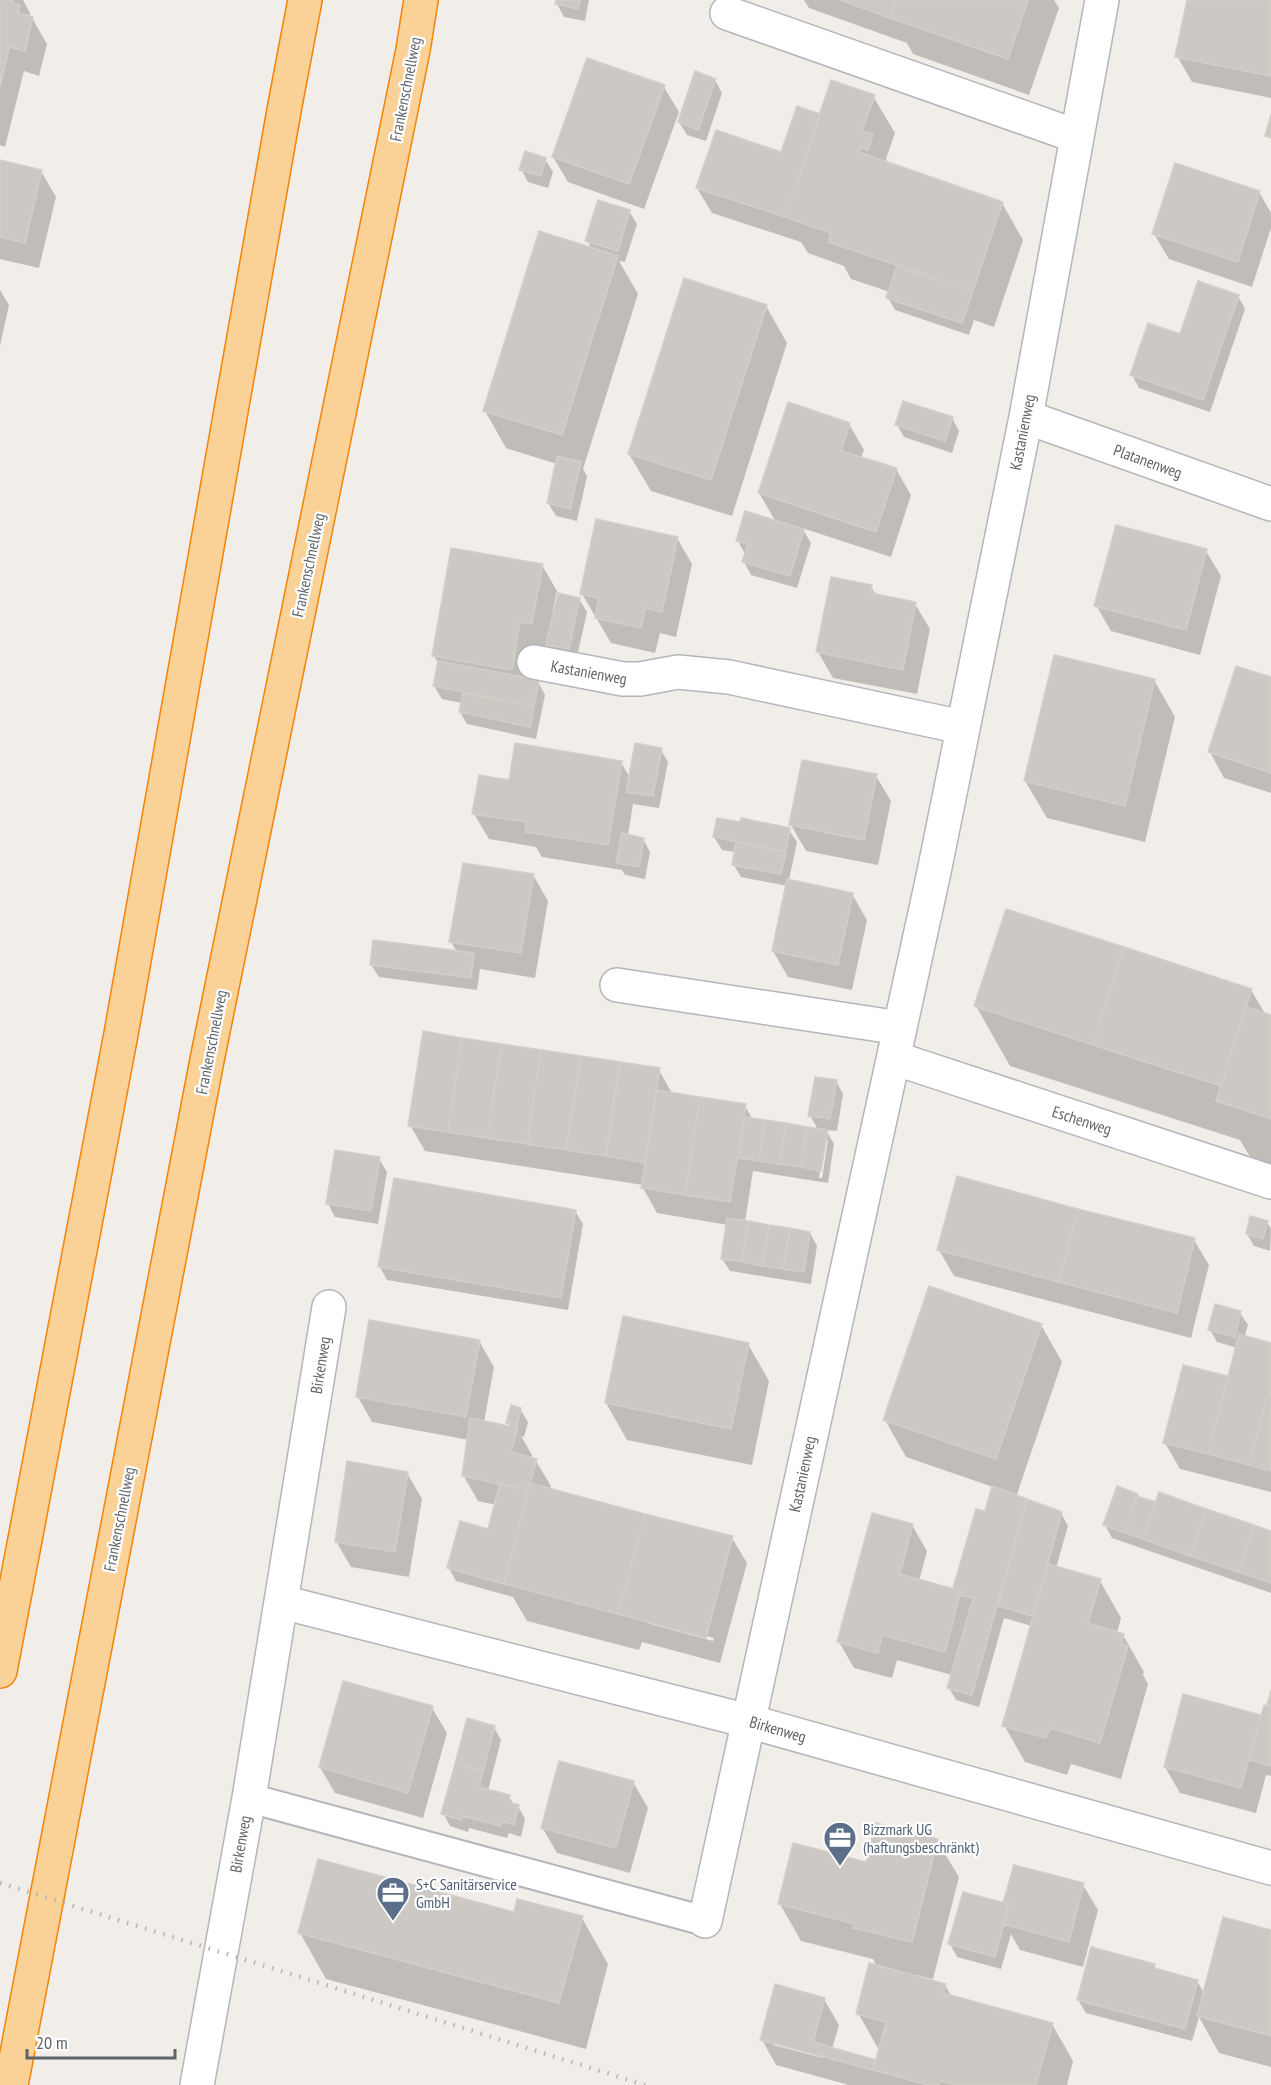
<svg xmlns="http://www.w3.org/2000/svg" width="1271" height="2085" viewBox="0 0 1271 2085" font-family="'PT Sans Narrow',sans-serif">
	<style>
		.shadow { fill: #0003; fill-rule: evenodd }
		.building { fill: #ccc8c4; stroke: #d5cec6; stroke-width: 1.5 }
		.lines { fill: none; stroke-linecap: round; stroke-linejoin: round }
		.service-casing { stroke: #b3b6ba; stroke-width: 32 }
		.minor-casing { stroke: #b3b6ba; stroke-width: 36 }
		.motorway-casing { stroke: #f28407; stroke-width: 36 }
		.service { stroke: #fff; stroke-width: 28 }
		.minor { stroke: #fff; stroke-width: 33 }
		.motorway { stroke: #fad196; stroke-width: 33 }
		.rail { stroke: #b4b5b6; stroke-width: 4.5; stroke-dasharray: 1.5 8; stroke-linecap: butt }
		.labels { text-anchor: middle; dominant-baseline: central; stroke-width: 4.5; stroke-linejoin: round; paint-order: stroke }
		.street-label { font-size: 16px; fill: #5f6468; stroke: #fff }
		.service-label { font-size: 16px; fill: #4e5e75; stroke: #fff; text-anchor: start }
	</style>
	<rect width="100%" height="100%" fill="#f1ede8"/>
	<path class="shadow" d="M0 0H23L30 13 29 17 32 18 47 44 39 76 24 71 5 147 0 145Z
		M558 0H589L585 21 564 17 557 4Z
		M804 0H1054L1059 8 1029 95 913 54 907 43 809 8Z
		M1189 0H1271V98L1192 82 1177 56Z
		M715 80 722 93 706 141 687 135 679 122Z
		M664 87 679 112 644 209 568 182 553 157Z
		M873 96 895 133 886 159 888 164 1002 203 1023 240 994 327 974 320 969 335 895 310 888 298 890 292 851 279 844 266 808 253 801 242 712 213 697 188 782 154 820 116Z
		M545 159 553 172 548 188 528 182 521 169Z
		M0 161 41 171 56 197 39 268 0 259Z
		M1259 192 1271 213V228L1252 287 1169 259 1154 234Z
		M629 211 637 224 625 262 619 261 638 294 583 469 587 476 577 521 556 516 548 503 557 464 506 448 485 411 592 249 587 241Z
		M0 290 9 305 0 346Z
		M1238 296 1245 309 1210 412 1139 388 1132 375Z
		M766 306 787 343 732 516 651 491 629 454Z
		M952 418 959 431 952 453 904 437 897 425Z
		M849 424 864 450 861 458 896 469 911 495 891 557 802 528 811 543 797 588 751 575 744 562 745 554 738 541 776 522 759 493Z
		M677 538 692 564 676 637 660 633 655 653 611 643 582 594Z
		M1206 551 1221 576 1200 655 1111 631 1096 605Z
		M542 565 557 591 553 610 556 611 579 599 587 612 576 661 555 657 547 643 546 649 534 647 529 680 538 682 545 695 536 739 467 724 460 712 462 703 442 699 434 686 439 664 434 656Z
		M871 587 876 595 915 604 930 629 917 694 833 678 818 652Z
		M1271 679V793L1224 778 1210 752Z
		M1154 680 1175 717 1145 842 1047 818 1025 781Z
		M661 750 668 762 659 808 633 804 628 835 643 839 650 852 645 879 625 875 622 870 542 857 536 847 489 839 474 814 510 782 621 762 630 778Z
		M876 776 891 801 878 865 806 851 791 825Z
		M789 830 797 842 789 880 852 894 867 920 852 990 788 977 773 951 787 886 741 877 733 864 735 852 722 850 714 837Z
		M533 875 548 901 535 978 480 969 477 990 379 977 371 965 457 952 451 942Z
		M1251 990 1266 1015 1271 1016V1167L1252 1160 1240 1140 1010 1066 976 1006Z
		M659 1070 673 1095 745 1106 753 1120 818 1130 810 1115 836 1081 843 1094 837 1131 826 1130 834 1144 828 1183 753 1171 745 1222 810 1233 817 1246 811 1284 730 1271 722 1259 728 1225 657 1213 643 1188V1185L425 1151 410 1125ZM825 1140H828L822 1178H819Z
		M379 1159 387 1172 378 1224 335 1217 328 1204Z
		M575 1211 583 1224 568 1310 387 1280 380 1267Z
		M1267 1222 1271 1229 1270 1251 1254 1246 1247 1234Z
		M1194 1240 1209 1265 1191 1338 954 1276 939 1250Z
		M1240 1313 1248 1325 1244 1338 1271 1345V1492L1180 1469 1165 1443 1184 1367 1229 1378 1237 1348 1217 1342 1210 1330Z
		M1041 1325 1062 1362 1016 1497 1061 1513 1068 1526 1056 1568 1100 1581 1121 1618 1117 1633 1123 1635 1144 1672 1143 1675 1148 1684 1121 1779 1071 1764 1067 1775 1025 1762 1004 1725 1032 1626 1004 1618 979 1707 956 1700 949 1688 952 1675 897 1660 892 1678 854 1668 839 1642 912 1525 927 1551 919 1581 954 1590 977 1510 986 1513 993 1487 906 1457 885 1420Z
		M479 1341 494 1367 484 1422 511 1428 508 1423 520 1409 528 1422 524 1437 521 1436 532 1455 531 1459 536 1461 551 1486 550 1490 732 1538 747 1563 720 1663 642 1642 639 1650 527 1621 513 1597 456 1581 449 1568 489 1531 496 1505 478 1501 463 1475 469 1440 372 1422 358 1397ZM647 1620 714 1638 713 1641 647 1623Z
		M748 1344 769 1381 752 1465 627 1440 606 1403Z
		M407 1473 422 1499 409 1577 351 1567 336 1541Z
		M1157 1504 1271 1532V1593L1112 1538 1105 1525Z
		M1184 1696 1262 1716 1268 1708 1271 1696V1776L1266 1775 1256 1813 1180 1793 1165 1767Z
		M432 1708 447 1733 423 1818 335 1793 320 1767Z
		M494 1727 501 1740 488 1791 509 1797 514 1805 518 1806 525 1819 521 1837 509 1833 507 1838 469 1828 468 1832 450 1826 443 1813Z
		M633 1782 648 1808 630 1873 557 1853 542 1827Z
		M937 1841 959 1877 933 1979 916 1975 915 1977 945 1985 952 1997 1052 2024 1073 2061 1067 2085H849L776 2065 762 2040 824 1999 839 2025 832 2049 877 2062 879 2050 858 2013 877 1967 873 1959 801 1941 780 1904 867 1864ZM774 2042 823 2055V2058L773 2045Z
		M1083 1885 1098 1910 1083 1967 1020 1950 1011 1934 1001 1969 957 1957 950 1944Z
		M515 1914 582 1918 608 1964 586 2049 326 1979 300 1933Z
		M1271 1932V2067L1219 2053 1199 2017 1192 2041 1086 2013 1078 2000 1154 1965 1157 1970 1197 1981 1204 1993Z"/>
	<path class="building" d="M0 0H13L12 3 20 5 18 13 33 17 25 51 9 47 6 62 0 60Z
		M556 0H580L578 9 555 4Z
		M840 0H896L890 18Z
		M896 0H1028L1008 59 890 18Z
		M1187 0H1271V76L1175 57Z
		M587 58 665 85 629 184 552 157Z
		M0 60 6 62 0 86Z
		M695 71 716 79 698 130 678 122Z
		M831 80 875 95 862 131 873 134 868 150 860 147 859 152 1003 202 973 291 828 242 831 233 785 217Z
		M797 106 820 114 785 217 696 188 716 130 781 152Z
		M1271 115V138L1265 136Z
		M525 151 546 158 541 176 519 170Z
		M0 160 42 170 25 243 0 237Z
		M1175 163 1260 191 1238 262 1152 234Z
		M598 200 630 210 618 251 585 241Z
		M539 231 618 256 562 435 483 411Z
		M897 266 973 291 962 323 886 298Z
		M684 278 767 305 711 480 628 454Z
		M1198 281 1239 295 1203 400 1130 375 1148 323 1180 334Z
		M903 401 953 417 945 441 895 425Z
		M788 402 850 423 841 451 897 468 876 532 758 493Z
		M557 456 581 462 570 509 547 503Z
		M745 511 804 529 790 576 742 562 748 544 736 541Z
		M596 519 678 537 662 612 645 608 641 628 595 618 599 598 580 594Z
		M1116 525 1207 549 1186 630 1094 606Z
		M451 548 543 564 532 624 520 622 512 670 432 656Z
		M831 577 872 585 871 593 916 602 903 670 816 652Z
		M558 593 580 598 569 649 546 645Z
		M1054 655 1155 679 1125 806 1024 781Z
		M438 661 539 680 534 706 433 686Z
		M1236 666 1271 677V773L1208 752Z
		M463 693 534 706 530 727 459 712Z
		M515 743 622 761 608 845 525 832 527 822 472 814 479 775 509 780Z
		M635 743 662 748 653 796 626 792Z
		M802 760 877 774 864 840 789 825Z
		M717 818 740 822 741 818 790 828 786 852 713 837Z
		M622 833 644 838 639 867 616 863Z
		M736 842 786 852 781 874 732 865Z
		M463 863 534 874 521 953 449 942Z
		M787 879 853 893 838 965 772 951Z
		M1006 909 1124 947 1093 1045 974 1006Z
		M373 940 474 953 471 978 370 965Z
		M1124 947 1252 989 1221 1086 1093 1045Z
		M1246 1007 1271 1015V1119L1216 1101Z
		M423 1031 462 1038 448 1132 408 1126Z
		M462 1038 502 1044 487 1138 448 1132Z
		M502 1044 541 1050 527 1144 487 1138Z
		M541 1050 581 1056 566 1150 527 1144Z
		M581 1056 620 1062 606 1156 566 1150Z
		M620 1062 660 1068 645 1163 606 1156Z
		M815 1077 837 1080 830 1119 808 1116Z
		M656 1090 700 1097 685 1195 641 1188Z
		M700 1097 746 1104 730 1202 685 1195Z
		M745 1117 765 1120 759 1161 739 1158Z
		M765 1120 786 1123 780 1164 759 1161Z
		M786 1123 807 1127 801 1167 780 1164Z
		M807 1127 828 1130 821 1171 801 1167Z
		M335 1150 380 1157 371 1211 326 1204Z
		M957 1176 1078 1209 1059 1282 937 1250Z
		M394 1178 576 1210 561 1298 378 1267Z
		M1078 1209 1195 1238 1177 1313 1059 1282Z
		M1250 1216 1268 1221 1263 1239 1246 1234Z
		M727 1218 748 1221 742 1262 721 1259Z
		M748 1221 769 1225 762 1266 742 1262Z
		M769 1225 790 1228 783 1269 762 1266Z
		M790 1228 810 1232 804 1272 783 1269Z
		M929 1286 1042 1324 996 1459 883 1420Z
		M1215 1304 1241 1311 1235 1337 1208 1330Z
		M623 1316 749 1343 731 1429 605 1403Z
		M369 1320 480 1340 466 1417 356 1397Z
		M1239 1334 1271 1343V1383L1249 1465 1208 1454Z
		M1183 1365 1228 1376 1208 1454 1163 1443Z
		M1270 1387 1271 1388V1471L1249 1465Z
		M511 1405 521 1408 517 1426 506 1423Z
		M470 1418 518 1428 511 1452 537 1459 528 1490 462 1476Z
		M347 1461 408 1472 395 1552 335 1542Z
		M500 1483 528 1490 504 1584 447 1568 460 1521 488 1529Z
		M530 1483 645 1514 618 1614 504 1584Z
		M992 1486 1027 1499 972 1695 947 1688 973 1598 960 1595 961 1591 953 1588 976 1509 985 1511Z
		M1117 1486 1138 1494 1125 1533 1103 1525Z
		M1159 1492 1206 1509 1190 1556 1143 1539Z
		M1137 1496 1156 1502 1143 1539 1125 1533Z
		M1027 1499 1062 1512 1033 1616 998 1606Z
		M1206 1509 1254 1525 1238 1572 1190 1556Z
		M872 1513 913 1524 900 1574 961 1591 945 1652 882 1635 878 1653 837 1642Z
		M645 1514 733 1536 706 1638 618 1614Z
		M1254 1525 1271 1531V1583L1238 1572Z
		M1048 1564 1101 1579 1088 1623 1124 1634 1121 1644 1128 1646 1100 1743 1050 1728 1046 1738 1002 1726Z
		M343 1681 433 1706 408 1793 319 1767Z
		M1271 1690V1707L1267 1706Z
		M1183 1694 1261 1715 1241 1788 1164 1767Z
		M1264 1705 1271 1707V1766L1249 1760Z
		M467 1718 495 1726 483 1772 455 1764Z
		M559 1761 634 1781 616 1848 541 1828Z
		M455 1764 483 1772 479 1787 510 1795 508 1802 519 1805 514 1825 502 1821 501 1826 462 1816 461 1820 441 1814Z
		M876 1823 938 1839 912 1942 853 1928 855 1924 778 1904 793 1843 866 1862Z
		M318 1859 514 1912 517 1899 583 1916 559 2003 298 1933Z
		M1014 1865 1084 1883 1069 1942 1003 1924 1009 1904 1003 1903Z
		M963 1892 1009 1904 995 1957 948 1944Z
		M1223 1917 1271 1930V2036L1197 2016Z
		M1091 1947 1155 1964 1154 1968 1198 1980 1185 2029 1077 2000Z
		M869 1963 946 1984 943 1993 1053 2023 1036 2085H956L940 2081 939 2085H928L873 2070 886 2022 856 2014Z
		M775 1984 825 1998 813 2042 876 2060 873 2070 760 2040Z"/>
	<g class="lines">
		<g class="service-casing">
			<path id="service" d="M249 1798 705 1921"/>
		</g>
		<g class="minor-casing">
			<path id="minor" d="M727 13 1076 136
				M1026 417 1271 504
				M534 662 623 679H640L678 672 729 677 962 727
				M617 985 900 1028
				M894 1058 1271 1182
				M282 1602 748 1721 1271 1868
				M705 1921 934 872 1026 417 1102 0
				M197 2085 249 1798 329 1307"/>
		</g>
		<g class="motorway-casing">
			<path id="motorway" d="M0 1671 121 1034 285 105 305 0
				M11 2085 207 1060 413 50 421 0"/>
		</g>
		<use href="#service" class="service"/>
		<use href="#minor" class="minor"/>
		<use href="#motorway" class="motorway"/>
		<path class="rail" d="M0 1883 645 2085"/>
	</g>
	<defs>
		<g id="office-pin" transform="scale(1.725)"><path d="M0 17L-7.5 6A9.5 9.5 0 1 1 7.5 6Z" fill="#5c6f8a" stroke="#fff"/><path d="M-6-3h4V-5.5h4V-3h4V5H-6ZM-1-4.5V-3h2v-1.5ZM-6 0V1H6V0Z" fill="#fff"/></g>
	</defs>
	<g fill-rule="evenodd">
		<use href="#office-pin" x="840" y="1838"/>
		<use href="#office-pin" x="393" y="1893"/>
	</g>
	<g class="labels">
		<g class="street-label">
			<text transform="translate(405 89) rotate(-79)">Frankenschnellweg</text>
			<text transform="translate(1022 432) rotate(-79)">Kastanienweg</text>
			<text transform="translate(1148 461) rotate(20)">Platanenweg</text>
			<text transform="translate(308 565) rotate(-78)">Frankenschnellweg</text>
			<text transform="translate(589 672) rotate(10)">Kastanienweg</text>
			<text transform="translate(211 1042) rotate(-79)">Frankenschnellweg</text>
			<text transform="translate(1082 1120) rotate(18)">Eschenweg</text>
			<text transform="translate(320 1365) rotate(-81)">Birkenweg</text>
			<text transform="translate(802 1474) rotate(-78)">Kastanienweg</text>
			<text transform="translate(119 1519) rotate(-79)">Frankenschnellweg</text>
			<text transform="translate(778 1729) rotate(16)">Birkenweg</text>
			<text transform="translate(240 1844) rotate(-80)">Birkenweg</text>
		</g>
		<g class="service-label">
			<text x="863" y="1829">Bizzmark UG<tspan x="863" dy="18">(haftungsbeschränkt)</tspan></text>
			<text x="416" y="1884">S+C Sanitärservice<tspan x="416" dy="18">GmbH</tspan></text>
		</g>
	</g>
	<path d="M27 2049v9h148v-9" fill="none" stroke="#5f6468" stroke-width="3"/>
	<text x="36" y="2049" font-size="18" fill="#5f6468" stroke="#ffffff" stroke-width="4.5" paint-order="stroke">20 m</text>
</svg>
